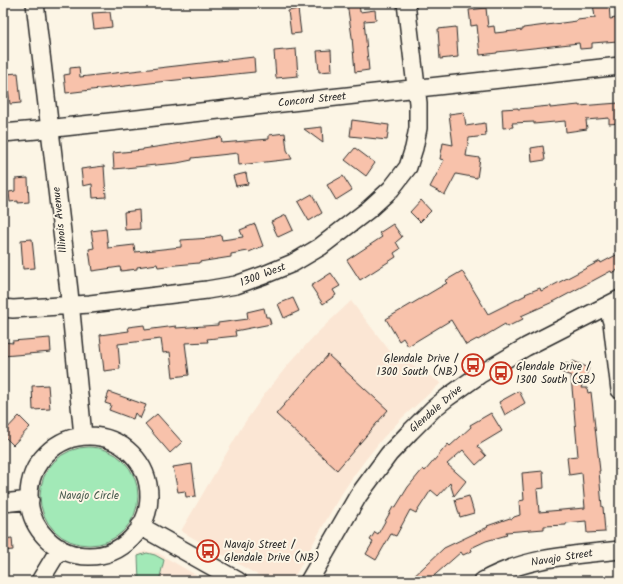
<svg xmlns="http://www.w3.org/2000/svg" width="623" height="584" viewBox="0 0 623 584" font-family="Kalam,sans-serif">
	<style>
		.built { fill: #fbe6d4 }
		.green { fill: #a2e9b7; stroke: #668a71 }
		.building { fill: #f8c2ab; stroke: #2b2b2b }
		.lines { fill: none; stroke-linecap: round; stroke-linejoin: round }
		.minor-casing { stroke: #2b2b2b; stroke-width: 20 }
		.minor { stroke: #fcf5e5; stroke-width: 17 }
		.labels { text-anchor: middle; dominant-baseline: central; stroke-width: 4; stroke-linejoin: round; paint-order: stroke }
		.street-label { font-size: 11px; fill: #2b2b2b; stroke: #fcf5e5 }
		.poi-label { font-size: 11px; fill: #2b2b2b; stroke: #fcf5e5; text-anchor: start }
		.park-label { font-size: 11px; fill: #495a4e; stroke: #fcf5e5 }
	</style>
	<rect width="100%" height="100%" fill="#fcf5e5"/>
	<filter id="ink" filterUnits="userSpaceOnUse"><feTurbulence type="fractalNoise" baseFrequency=".025" numOctaves="2"/><feDisplacementMap in="SourceGraphic" scale="8" xChannelSelector="R" yChannelSelector="G"/><feConvolveMatrix kernelMatrix="1 2 1 2 8 2 1 2 1" color-interpolation-filters="sRGB"/></filter>
	<g filter="url(#ink)">
		<path class="built" d="M351 301 389 350 441 383 403 417 382 439 366 459 352 478 337 501 292 581H268L181 531 243 425 264 395 287 366 315 335Z
			M146 551 158 553 206 581H139L138 554Z"/>
		<path class="green" d="M40 496a49 49 0 1 1 98 0a49 49 0 1 1-98 0Z
			M147 553 155 555 164 560 159 581H139L138 556Z"/>
		<path class="building" d="M347 3H359L360 12 375 10 376 20 364 21 369 70 355 72 352 37Z
			M593 3H609L610 19 616 18 618 41 592 43V48L580 49 579 43 497 52V53L480 55 477 25 471 26 469 10 486 8 488 27 494 26 495 33 523 30V28L577 21V20L595 18Z
			M298 9 301 33 291 34 288 11Z
			M110 12 112 27 94 29 92 13Z
			M456 27 458 57 440 59 438 29Z
			M296 49 298 76 276 78 274 51Z
			M331 50 332 71 319 72 317 51Z
			M254 57 255 72 167 81 66 93 64 75 70 74V68L79 67 80 77Z
			M18 73 21 103 10 104 6 74Z
			M619 103 620 123 609 124V118L586 120 587 129 566 132 565 121 534 124V122L512 123 513 127 503 128 502 109 518 108V109L550 106V108L579 105V106Z
			M464 112 466 126 485 123 486 136 469 138 466 156 480 158 477 178 456 174 445 195 430 187 444 160 440 159 443 143 453 145 449 114Z
			M352 120 389 125 387 140 350 136Z
			M322 127 323 143 304 129Z
			M285 133 287 150 292 159 239 165 238 153 192 158V160L177 163 114 169 113 153 143 150V149L221 137 222 143 269 139V135Z
			M543 146 545 160 532 162 531 148Z
			M355 148 375 163 366 176 345 160Z
			M104 166 106 197 93 198 92 184 83 186 81 169Z
			M246 173 248 184 236 186 233 176Z
			M343 176 352 190 336 200 327 185Z
			M28 178 29 202 18 203V201L10 202 9 192 15 191V179Z
			M312 194 322 213 309 221 298 202Z
			M421 200 431 211 420 222 410 212Z
			M139 210 140 229 125 230 124 212Z
			M286 215 293 230 278 237 271 222Z
			M255 224 263 246 249 252 248 251 231 254V257L199 262V263L176 265 158 267 157 264 137 267V269L121 271 120 267 92 271 89 249 94 248 91 231 106 229 108 248 134 245 135 252 181 247V240L211 238V237L221 235 222 240 243 237 240 230Z
			M393 224 402 237 396 242 400 249 394 253 396 257 360 280 347 260 382 237 379 233Z
			M32 239 35 268 23 269 21 240Z
			M620 253V269L612 273 611 271 555 301 521 316 523 319 507 327 505 324 478 340 477 339 466 345 451 320 408 346 403 338 399 341 386 319 447 283 445 281 462 271 488 314 526 295 525 294 540 288 541 291 550 287 600 261 601 263Z
			M331 273 340 286 333 290 336 295 323 304 311 286Z
			M293 298 299 311 284 318 278 304Z
			M264 308 266 317H269L271 324 235 331 236 336 207 339 208 342 185 343 189 375 173 377 170 352 163 353 161 339 118 344 120 369 104 371 100 335 129 331 128 327 144 325 145 330 176 326V328L218 325V323L248 319 247 312Z
			M50 338 51 352 3 356V342L13 343 12 341Z
			M328 355 388 410 337 470 276 414Z
			M573 361 589 368 581 388H587L588 393 591 392 600 471H599L602 507H603L605 532 587 533 586 521 566 523V525L544 526V529L506 532 507 535 486 541 471 548 472 551 463 555 461 552 428 581H409L444 548 488 527 487 526 510 518 512 519 514 517 520 515 519 501 524 500 522 473 543 471 544 488 537 489 539 512 585 508 582 473 569 475 567 457 578 456 571 376 561 372 565 363 571 365Z
			M48 385 50 409 33 410 32 386Z
			M519 391 525 403 505 415 499 402Z
			M109 392 146 405 140 419 135 413 133 419 109 410 111 405 105 403Z
			M491 413 502 431 477 446 486 456 476 465 463 450 447 464 466 481 454 496 450 483 438 496 431 490 416 513 410 510 396 536 391 534 376 560 366 554 373 542 370 540 375 532 378 534 393 507 395 508 408 487 423 469 425 471 448 444 450 446 471 427 470 425Z
			M157 414 182 442 170 453 145 424Z
			M19 416 30 427 13 445 3 435V433Z
			M192 464 196 496 186 497 185 491 178 492 173 467Z
			M469 496 474 513 460 517 455 500Z
			M12 538 13 550 3 551V539Z"/>
		<g class="lines">
			<g class="minor-casing">
				<path id="minor" d="M35 3 69 291 83 436
					M3 133 37 130 620 66
					M607 306 612 322 620 390
					M3 308 13 309 90 304 207 290 236 285 264 275 293 263 320 247 368 210 391 189 408 167 414 148 418 128V103L406 3
					M29 496a60 60 0 1 1 120 0a60 60 0 1 1-120 0Z
					M3 503 30 500
					M140 526 238 581
					M40 581 60 548
					M309 581 358 496 389 454 410 432 433 409 448 397 479 375 526 347 620 299
					M483 581C526 557 573 555 620 550"/>
			</g>
			<use href="#minor" class="minor"/>
		</g>
	</g>
	<defs>
		<g id="bus-ring" transform="scale(1.15)"><circle r="9.5" fill="#fcf5e5" stroke="#c8321e" stroke-width="1.5"/><path d="M-5-6H5V4H4V6H2V4H-2V6H-4V4H-5ZM-3.5-4V0h7V-4ZM-3.5 1.2v1.5H-2V1.2ZM2 1.2v1.5H3.5V1.2Z" fill="#c8321e"/></g>
	</defs>
	<g fill-rule="evenodd">
		<use href="#bus-ring" x="473" y="365"/>
		<use href="#bus-ring" x="501" y="373"/>
		<use href="#bus-ring" x="208" y="551"/>
	</g>
	<g class="labels">
		<g class="street-label">
			<text transform="translate(312 100) rotate(-6)">Concord Street</text>
			<text transform="translate(60 220) rotate(-96)">Illinois Avenue</text>
			<text transform="translate(263 275) rotate(-21)">1300 West</text>
			<text transform="translate(436 409) rotate(-41)">Glendale Drive</text>
			<text transform="translate(562 558) rotate(-9)">Navajo Street</text>
		</g>
		<g class="poi-label">
			<text x="458" y="359" text-anchor="end">Glendale Drive /<tspan x="458" dy="13">1300 South (NB)</tspan></text>
			<text x="516" y="367">Glendale Drive /<tspan x="516" dy="13">1300 South (SB)</tspan></text>
			<text x="224" y="545">Navajo Street /<tspan x="224" dy="13">Glendale Drive (NB)</tspan></text>
		</g>
		<g class="park-label">
			<text x="89" y="496">Navajo Circle</text>
		</g>
	</g>
	<rect width="623" height="584" fill="none" stroke="#fcf5e5" stroke-width="16"/>
	<rect x="8" y="8" width="607" height="568" fill="none" stroke="#2b2b2b" stroke-width="1.5" filter="url(#ink)"/>
</svg>
